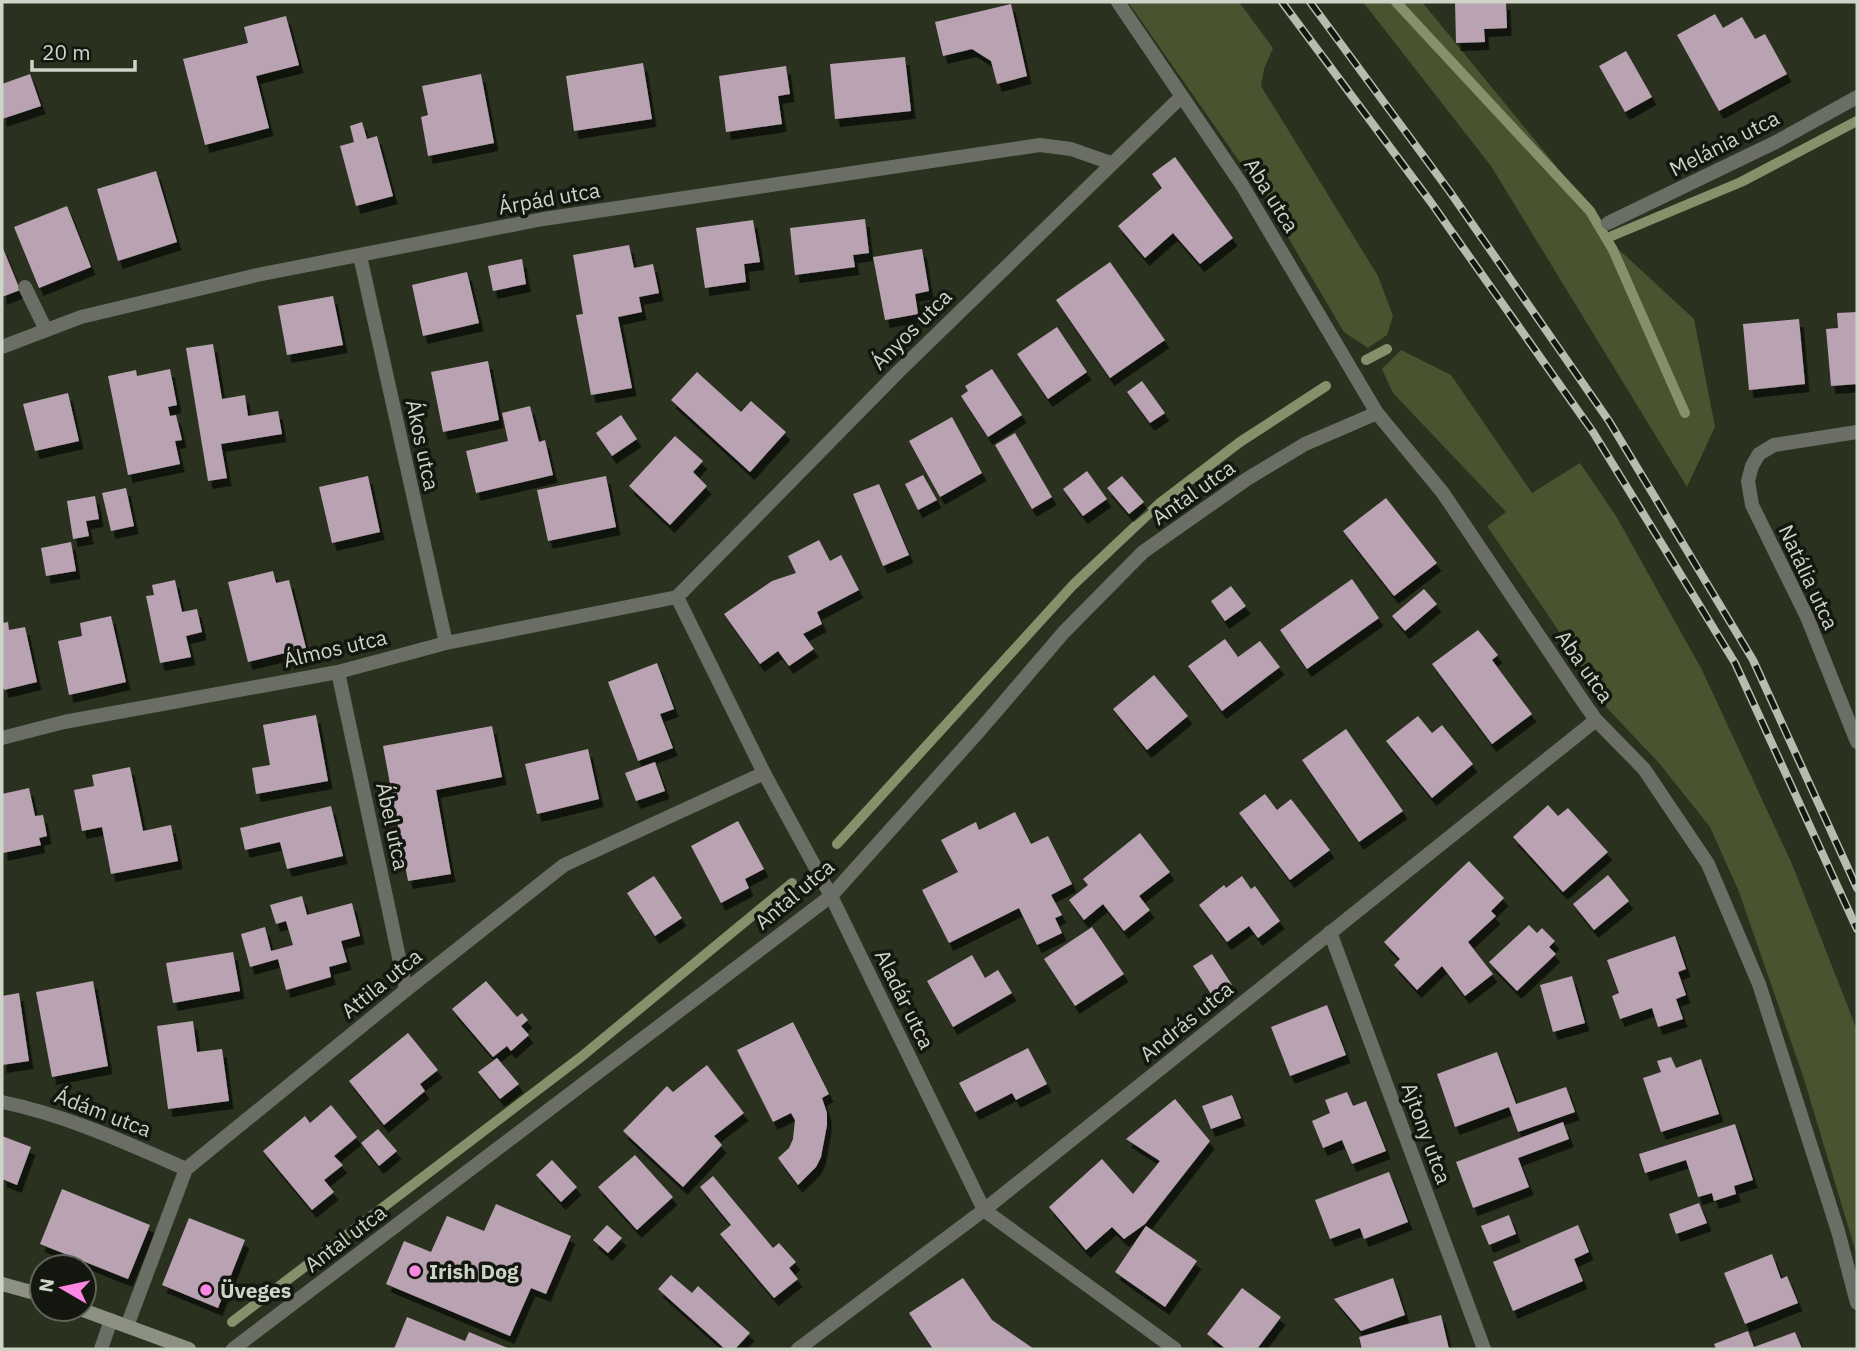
<svg xmlns="http://www.w3.org/2000/svg" width="1859" height="1351" viewBox="0 0 1859 1351" font-family="'IBM Plex Sans',sans-serif">
	<style>
		.green { fill: #485430 }
		.lines { fill: none; stroke-linecap: round; stroke-linejoin: round }
		.stream { stroke: #84916b; stroke-width: 10 }
		.building { fill: #b9a3b3; filter: url(#shadow) }
		.service { stroke: #6a6e64; stroke-width: 14 }
		.minor { stroke: #6a6e64; stroke-width: 14 }
		.secondary { stroke: #8c9182; stroke-width: 14 }
		.rail-casing { stroke: #b7bcaf; stroke-width: 8 }
		.rail { stroke: #14170f; stroke-width: 5; stroke-dasharray: 16; stroke-linecap: butt }
		.poi-dot { fill: #fc86e3; stroke: #14170f; stroke-width: 2.5 }
		.labels { text-anchor: middle; dominant-baseline: central; stroke-width: 7; stroke-linejoin: round; paint-order: stroke }
		.street-label { font-size: 21px; fill: #cfd4c8; stroke: #14170f }
		.poi-label { font-size: 21px; font-weight: bold; fill: #cfd4c8; stroke: #14170f; text-anchor: start }
	</style>
	<defs>
		<filter id="shadow"><feDropShadow dx="4.5" dy="8" stdDeviation="0" flood-color="#0009"/></filter>
	</defs>
	<rect width="100%" height="100%" fill="#2a311e"/>
	<path class="green" d="M1128 2H1239L1273 48 1264 69 1261 86 1378 276 1393 316 1387 335 1368 348 1344 332 1263 195Z
		M1363 2H1422L1592 210 1616 247 1694 319 1715 427 1687 487 1491 166Z
		M1401 350 1451 375 1532 493 1580 463 1616 516 1702 670 1792 864 1857 1030V1256L1804 1079 1739 892 1710 827 1659 763 1607 708 1554 624 1487 526 1506 512 1393 393 1382 369Z"/>
	<g class="lines">
		<path class="stream" d="M1396 2 1590 211 1613 250 1685 413
			M1607 238 1741 182 1857 121
			M1366 360 1387 349
			M837 844 1073 585 1160 503 1240 442 1326 386
			M232 1322 581 1057 792 883"/>
	</g>
	<path class="building" d="M1455 2H1506L1507 28 1484 29 1485 42 1456 43Z
		M1011 4 1027 76 997 84 991 61 972 49 943 56 935 22Z
		M1715 14 1723 28 1742 17 1755 39 1765 34 1787 74 1719 111 1677 35Z
		M286 16 299 65 256 76 269 128 205 145 183 59 248 43 244 27Z
		M1626 51 1652 97 1625 112 1599 66Z
		M905 57 911 111 835 119 830 64Z
		M643 63 652 119 574 131 566 76Z
		M786 66 790 94 778 96 782 124 726 132 719 76Z
		M30 74 41 106 2 119V84Z
		M481 74 494 143 428 156 421 117 428 115 422 86Z
		M362 122 367 139 377 136 393 196 356 206 340 146 354 142 350 126Z
		M1175 157 1233 238 1200 264 1173 233 1145 258 1118 226 1162 188 1152 174Z
		M156 171 177 242 118 261 97 189Z
		M67 206 91 267 39 288 14 227Z
		M865 219 869 253 853 255 855 267 795 275 790 228Z
		M753 220 760 262 744 264 746 282 705 288 696 228Z
		M629 245 634 268 653 264 659 293 639 297 642 312 618 317 632 388 591 395 576 315 583 314 573 255Z
		M2 246 20 290 2 297Z
		M922 249 929 291 915 294 918 314 885 320 873 257Z
		M522 259 526 284 493 291 488 266Z
		M1110 262 1165 340 1110 378 1056 300Z
		M467 272 479 323 423 336 412 285Z
		M333 296 343 345 287 355 278 306Z
		M1857 312V384L1831 386 1826 329 1838 328 1837 313Z
		M1799 319 1805 384 1749 390 1743 324Z
		M1057 327 1087 372 1048 399 1017 354Z
		M213 344 222 399 245 395 248 416 278 411 282 434 221 444 227 478 208 481 186 348Z
		M488 361 499 420 443 432 431 372Z
		M170 369 177 405 168 407 170 416 176 415 182 440 175 441 180 464 128 475 108 376 136 370 137 376Z
		M992 369 1022 415 988 437 961 396 968 391 965 386Z
		M697 372 741 412 751 401 786 432 750 472 671 400Z
		M1142 381 1165 413 1150 423 1127 392Z
		M68 393 79 441 35 451 23 404Z
		M530 406 539 442 545 440 553 475 476 493 466 451 508 441 502 413Z
		M621 415 637 439 612 456 596 433Z
		M952 417 982 473 940 497 909 441Z
		M1015 433 1052 497 1032 509 995 445Z
		M675 436 703 461 693 472 707 486 670 525 629 486Z
		M1087 471 1107 499 1083 516 1063 489Z
		M923 475 937 500 918 510 905 484Z
		M368 476 380 532 332 543 319 487Z
		M606 476 616 527 548 541 537 490Z
		M1122 476 1144 502 1129 514 1107 488Z
		M879 484 909 555 883 566 853 494Z
		M126 488 134 526 111 531 102 493Z
		M95 496 99 519 86 521 89 536 73 539 67 501Z
		M1386 498 1437 563 1394 596 1343 531Z
		M819 540 830 561 841 555 859 590 817 612 822 624 803 634 814 649 789 666 778 651 760 664 724 614 772 581 796 573 788 556Z
		M71 542 76 571 46 576 41 548Z
		M273 571 276 583 289 580 306 648 248 662 228 582Z
		M1352 579 1379 618 1307 669 1280 630Z
		M175 580 182 612 197 609 202 632 186 636 191 657 160 663 146 596 154 595 152 585Z
		M1231 586 1246 606 1225 621 1211 601Z
		M1424 589 1437 604 1405 631 1392 616Z
		M111 616 126 682 69 695 58 641 82 636 80 623Z
		M8 622 9 630 25 627 37 682 4 690 2 682V623Z
		M1478 630 1498 655 1492 660 1532 714 1492 744 1432 664Z
		M1225 639 1238 657 1260 641 1280 667 1222 711 1188 666Z
		M657 663 674 709 660 714 673 748 638 761 608 682Z
		M1154 675 1188 716 1147 750 1113 709Z
		M316 715 328 781 256 794 252 768 270 765 263 725Z
		M1418 716 1432 733 1442 725 1473 764 1432 798 1386 741Z
		M492 726 502 777 436 790 451 874 408 881 383 746Z
		M1346 729 1403 811 1359 842 1302 760Z
		M588 749 599 799 537 814 525 764Z
		M655 762 665 791 636 801 625 773Z
		M130 767 143 831 171 825 178 861 111 874 102 827 82 831 74 790 94 786 92 775Z
		M29 788 35 816 43 815 47 836 39 838 41 845 3 853 2 794Z
		M1265 794 1277 810 1291 799 1330 850 1290 880 1239 813Z
		M1548 805 1558 816 1568 808 1608 852 1563 892 1513 837Z
		M331 806 343 856 287 869 280 842 245 850 240 828Z
		M1015 812 1031 844 1048 836 1072 884 1051 895 1062 915 1055 918 1062 933 1037 945 1019 908 949 943 922 890 958 872 941 840 976 822 979 830Z
		M738 821 764 869 745 879 749 888 721 903 691 846Z
		M1140 833 1170 872 1139 896 1150 910 1124 931 1103 904 1084 920 1069 900 1088 885 1083 879Z
		M1469 861 1504 898 1491 911 1496 916 1468 942 1493 974 1465 996 1442 966 1417 990 1394 965 1400 959 1384 942Z
		M1608 875 1629 901 1594 930 1573 904Z
		M654 876 682 918 655 936 627 893Z
		M1242 876 1251 889 1255 886 1280 921 1258 938 1249 926 1227 942 1199 905 1224 885 1226 888Z
		M302 896 307 915 352 903 360 936 341 941 347 962 329 967 331 977 286 990 278 959 250 967 241 934 265 927 271 951 293 945 286 921 276 924 270 905Z
		M1529 925 1537 933 1542 928 1555 941 1549 947 1556 954 1517 991 1489 962Z
		M1092 927 1124 974 1075 1006 1044 959Z
		M1675 936 1686 969 1678 972 1686 995 1676 999 1683 1019 1658 1027 1652 1008 1620 1019 1612 996 1619 993 1607 960Z
		M233 952 240 991 173 1003 166 963Z
		M1212 954 1232 985 1213 997 1193 966Z
		M972 955 985 978 998 970 1012 993 953 1027 927 981Z
		M1572 976 1585 1023 1553 1032 1540 985Z
		M93 981 108 1066 52 1077 36 992Z
		M486 981 517 1017 522 1013 528 1020 521 1026 529 1035 511 1051 507 1046 493 1057 452 1009Z
		M19 993 29 1061 2 1065V996Z
		M1327 1005 1346 1055 1290 1076 1271 1027Z
		M193 1021 197 1052 222 1049 229 1101 168 1109 157 1026Z
		M793 1022 829 1094 822 1098 827 1113V1125L821 1157 816 1167 798 1185 778 1158 789 1148 793 1139 795 1120 791 1113 773 1122 737 1050Z
		M408 1033 438 1070 420 1084 425 1091 384 1125 349 1081Z
		M1028 1048 1047 1084 1016 1100 1012 1093 975 1112 959 1083Z
		M1497 1052 1516 1104 1566 1087 1575 1112 1518 1132 1509 1107 1455 1127 1437 1074Z
		M1671 1057 1676 1068 1701 1059 1719 1114 1661 1132 1643 1078 1661 1072 1657 1061Z
		M497 1058 519 1084 500 1099 478 1072Z
		M707 1065 744 1113 714 1136 722 1145 683 1187 623 1131 667 1086 673 1092Z
		M1347 1092 1353 1106 1366 1101 1386 1151 1352 1164 1342 1140 1323 1148 1312 1121 1330 1113 1325 1100Z
		M1232 1095 1241 1118 1211 1129 1202 1106Z
		M1175 1099 1210 1141 1145 1224 1124 1239 1112 1227 1086 1250 1049 1207 1102 1159 1133 1194 1160 1161 1126 1139Z
		M331 1105 357 1137 334 1156 343 1165 324 1180 334 1192 312 1210 263 1151 305 1116 310 1123Z
		M1563 1122 1569 1139 1518 1158 1529 1187 1473 1208 1456 1162Z
		M1735 1124 1753 1180 1734 1186 1736 1194 1714 1201 1712 1193 1698 1197 1686 1160 1645 1173 1639 1154Z
		M378 1129 397 1151 379 1166 361 1143Z
		M2 1136 31 1147 17 1185 2 1179Z
		M635 1155 673 1197 637 1230 598 1187Z
		M552 1160 577 1187 561 1202 536 1175Z
		M1389 1172 1408 1222 1364 1239 1360 1228 1330 1239 1315 1200Z
		M713 1176 773 1248 779 1243 796 1262 789 1268 798 1279 774 1298 720 1234 731 1225 700 1187Z
		M62 1189 150 1225 128 1279 40 1244Z
		M1699 1203 1707 1223 1676 1234 1669 1214Z
		M496 1204 571 1236 546 1294 531 1288 510 1336 386 1284 404 1241 431 1252 447 1216 484 1231Z
		M1509 1215 1516 1234 1489 1245 1481 1226Z
		M189 1218 245 1240 218 1308 162 1285Z
		M607 1225 622 1238 608 1253 593 1240Z
		M1578 1225 1589 1252 1574 1259 1583 1281 1513 1311 1493 1262Z
		M1146 1226 1197 1261 1165 1307 1115 1272Z
		M1772 1254 1781 1279 1787 1276 1798 1303 1745 1324 1724 1273Z
		M671 1275 692 1293 698 1286 750 1333 735 1349H725L658 1289Z
		M963 1278 992 1320 1034 1349H933L909 1313Z
		M1393 1278 1405 1315 1361 1331 1334 1299Z
		M1242 1288 1281 1317 1257 1349H1226L1207 1334Z
		M1441 1315 1449 1349H1362L1359 1337Z
		M407 1317 465 1341 469 1332 510 1349H394Z
		M1748 1331 1754 1347 1795 1332 1802 1349H1716L1714 1344Z"/>
	<g class="lines">
		<path class="service" d="M25 287 46 330
			M101 1349 111 1320"/>
		<path class="minor" d="M1118 2 1242 185 1377 413 1443 493 1582 700 1596 720 1644 769 1708 864 1759 984 1838 1231 1857 1303
			M1608 223 1776 142 1857 97
			M360 256 446 643
			M2 347 81 317 257 275 543 219 1040 145 1071 149 1111 163
			M1857 432 1774 445 1759 454 1752 466 1748 481 1752 505 1807 617 1857 742
			M677 597 764 773 831 896 984 1210 1175 1349
			M677 597 898 372 1181 97
			M338 672 406 990
			M2 738 64 722 338 672 446 643 677 597
			M1330 932 1484 1349
			M2 1102C66 1115 127 1143 186 1169
			M127 1326 186 1169 406 990 564 865 764 773
			M233 1349 831 896 980 730 1064 632 1143 552 1247 479 1305 444 1377 413
			M798 1349 984 1210 1596 720"/>
		<path class="secondary" d="M2 1284 42 1295
			M80 1309 189 1349"/>
		<g class="rail-casing">
			<path id="rail" d="M1282 2 1430 201 1593 432 1735 663 1857 929
				M1310 2 1450 192 1609 421 1753 660 1857 888"/>
		</g>
		<use href="#rail" class="rail"/>
	</g>
	<g class="poi-dot">
		<circle cx="415" cy="1271" r="7"/>
		<circle cx="206" cy="1290" r="7"/>
	</g>
	<g class="labels">
		<g class="street-label">
			<text transform="translate(1724 143) rotate(-27)">Melánia utca</text>
			<text transform="translate(1272 195) rotate(58)">Aba utca</text>
			<text transform="translate(549 198) rotate(-10)">Árpád utca</text>
			<text transform="translate(911 329) rotate(-45)">Ányos utca</text>
			<text transform="translate(423 445) rotate(78)">Ákos utca</text>
			<text transform="translate(1193 492) rotate(-35)">Antal utca</text>
			<text transform="translate(1809 577) rotate(65)">Natália utca</text>
			<text transform="translate(335 648) rotate(-13)">Álmos utca</text>
			<text transform="translate(1585 666) rotate(55)">Aba utca</text>
			<text transform="translate(393 826) rotate(78)">Ábel utca</text>
			<text transform="translate(794 894) rotate(-40)">Antal utca</text>
			<text transform="translate(381 983) rotate(-39)">Attila utca</text>
			<text transform="translate(905 999) rotate(64)">Aladár utca</text>
			<text transform="translate(1186 1021) rotate(-39)">András utca</text>
			<text transform="translate(103 1112) rotate(21)">Ádám utca</text>
			<text transform="translate(1427 1133) rotate(70)">Ajtony utca</text>
			<text transform="translate(345 1238) rotate(-37)">Antal utca</text>
		</g>
		<g class="poi-label">
			<text x="429" y="1271">Irish Dog</text>
			<text x="220" y="1290">Üveges</text>
		</g>
	</g>
	<rect width="1859" height="1351" fill="none" stroke="#cfd4c8" stroke-width="7"/>
	<g transform="translate(63 1288) rotate(279)"><circle r="33" fill="#14170f" stroke="#5f6359" stroke-width="2"/>
	<path d="M0-5L12 26L0 18L-12 26Z" fill="#fc86e3"/>
	<text y="-10" font-size="19" font-weight="bold" text-anchor="middle" fill="#cfd4c8">N</text>
	</g>
	<path d="M32 60v10h103v-10" fill="none" stroke="#cfd4c8" stroke-width="3.5"/>
	<text x="42" y="60" font-size="21" fill="#cfd4c8" stroke="#14170f" stroke-width="5" paint-order="stroke">20 m</text>
</svg>
